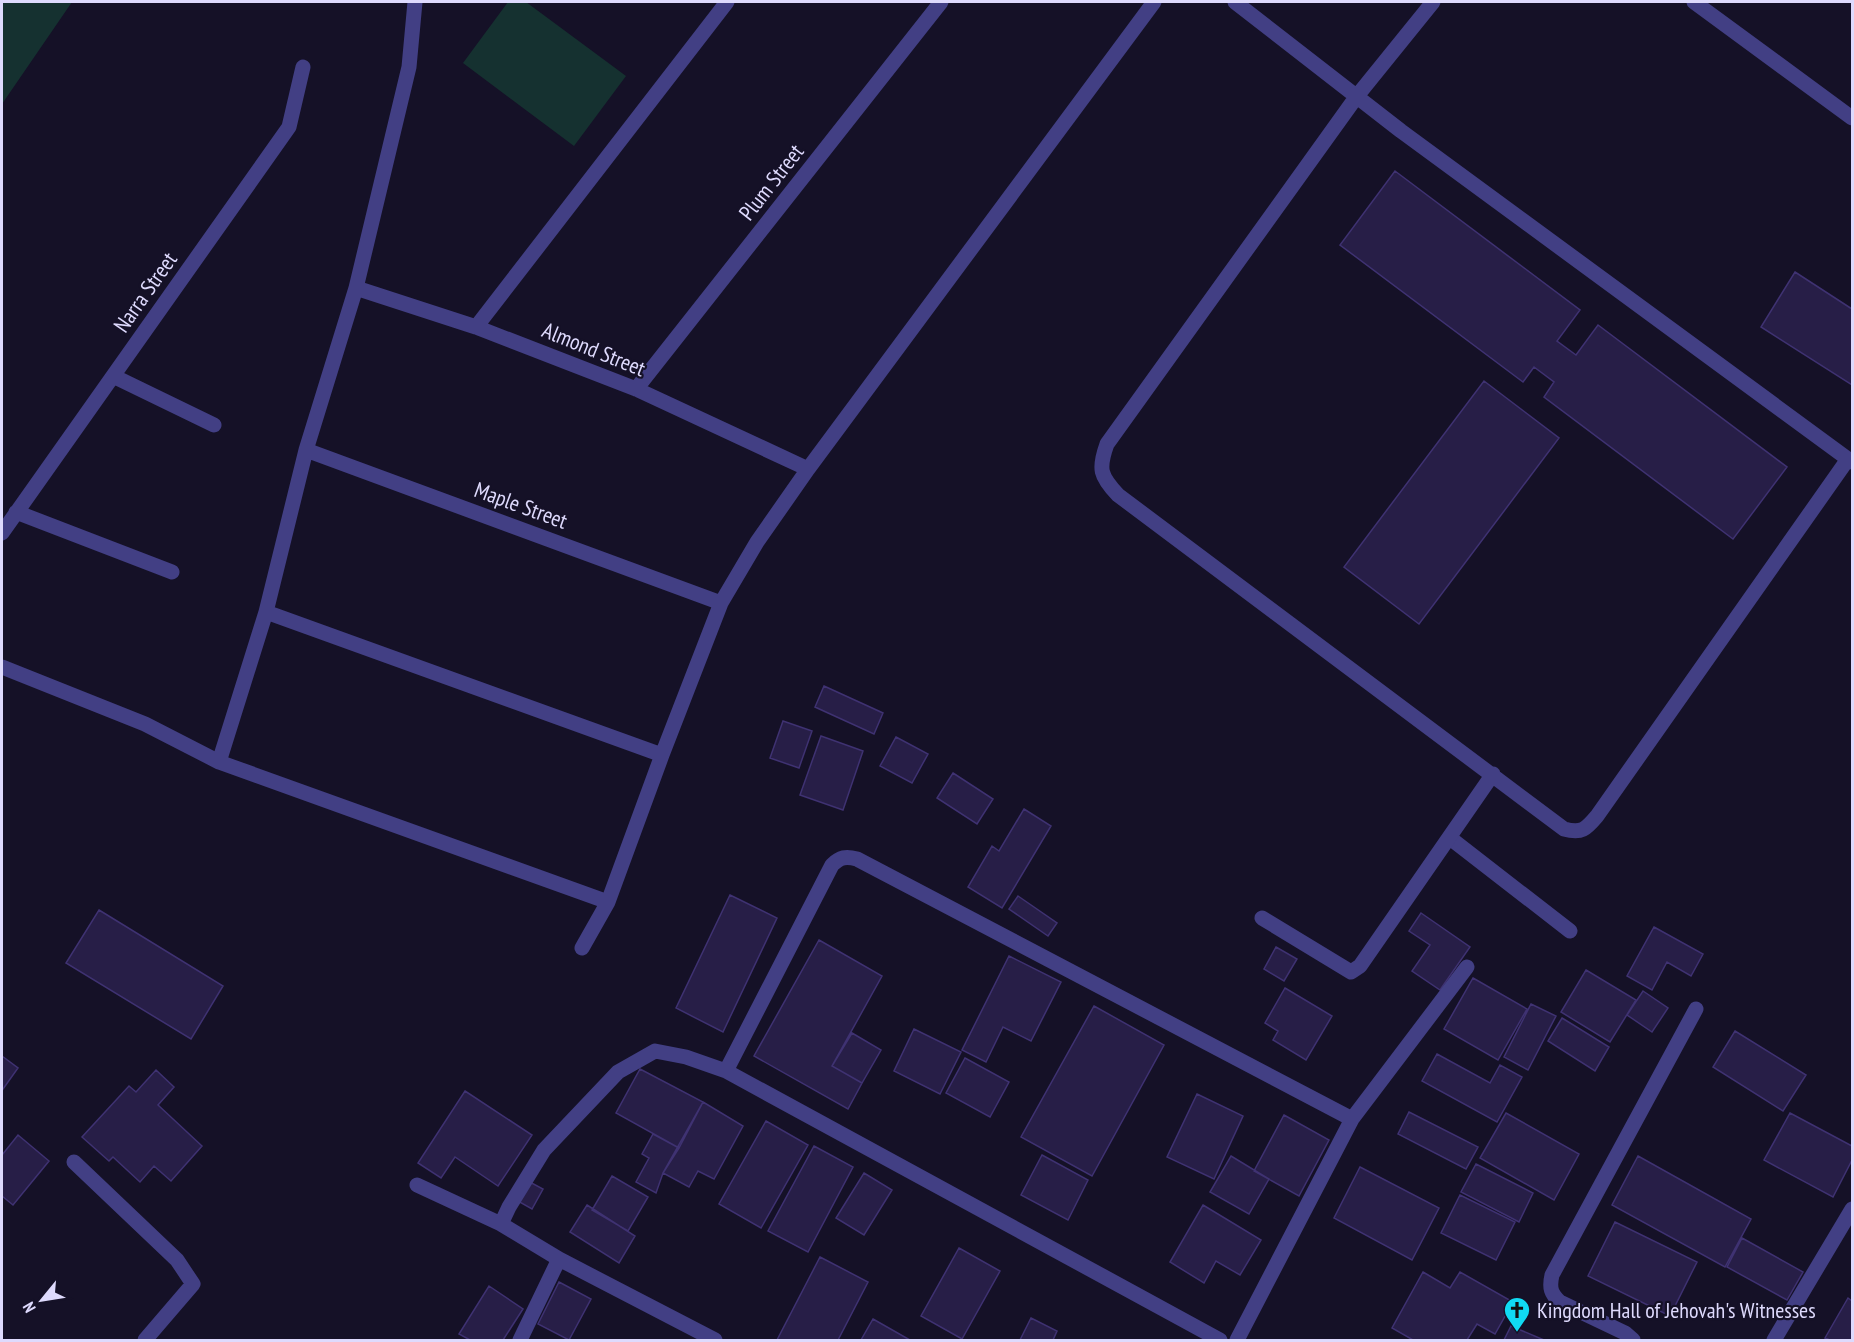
<svg xmlns="http://www.w3.org/2000/svg" width="1854" height="1342" viewBox="0 0 1854 1342" font-family="'PT Sans Narrow',sans-serif">
	<style>
		.green { fill: #153130 }
		.building { fill: #271e47; stroke: #3f3272; stroke-width: 1.5 }
		.lines { fill: none; stroke-linecap: round; stroke-linejoin: round }
		.lane { stroke: #423f84; stroke-width: 15 }
		.street { stroke: #423f84; stroke-width: 15 }
		.labels { text-anchor: middle; dominant-baseline: central; stroke-width: 4.5; stroke-linejoin: round; paint-order: stroke }
		.street-label { font-size: 22px; fill: #dedafd; stroke: #151127 }
		.poi-label { font-size: 22px; fill: #dedafd; stroke: #151127; text-anchor: start }
	</style>
	<rect width="100%" height="100%" fill="#151127"/>
	<path class="green" d="M2 2H72L2 104Z
		M508 2H526L626 76 574 146 463 63Z"/>
	<path class="building" d="M1395 171 1580 310 1557 341 1576 355 1598 325 1787 467 1733 539 1544 397 1554 382 1534 367 1523 382 1340 245Z
		M1795 272 1852 309V385L1761 327Z
		M1484 381 1559 438 1419 624 1344 567Z
		M824 686 883 713 874 734 815 707Z
		M783 721 812 731 799 768 770 758Z
		M821 736 863 751 843 810 800 795Z
		M896 737 928 754 912 783 880 766Z
		M953 773 993 799 977 824 937 798Z
		M1024 809 1051 826 1002 908 968 887 992 846 999 851Z
		M730 895 777 918 723 1032 676 1008Z
		M1018 896 1057 923 1048 936 1009 909Z
		M99 910 223 986 191 1039 66 963Z
		M1421 913 1470 947 1440 990 1412 971 1430 945 1409 931Z
		M1654 927 1703 954 1691 976 1667 962 1652 990 1627 976Z
		M819 940 882 976 832 1066 862 1083 848 1109 754 1056Z
		M1276 947 1297 959 1284 981 1264 969Z
		M1009 956 1061 982 1031 1041 1003 1027 986 1062 962 1050Z
		M1586 970 1636 1000 1610 1042 1561 1012Z
		M1473 978 1527 1009 1498 1060 1444 1029Z
		M1285 988 1332 1016 1306 1060 1273 1040 1278 1031 1265 1023Z
		M1643 991 1668 1008 1652 1032 1627 1015Z
		M1531 1004 1556 1016 1528 1070 1504 1057Z
		M1094 1006 1164 1045 1092 1176 1021 1137Z
		M1562 1018 1609 1047 1595 1071 1548 1041Z
		M914 1029 961 1052 940 1094 894 1071Z
		M1735 1031 1806 1075 1783 1111 1713 1067Z
		M852 1033 881 1050 862 1083 832 1066Z
		M1437 1054 1490 1083 1500 1065 1522 1077 1497 1122 1422 1081Z
		M2 1056 18 1068 3 1089 2 1088Z
		M965 1058 1009 1082 990 1117 946 1093Z
		M640 1069 703 1102 679 1148 616 1113Z
		M156 1070 174 1087 158 1105 202 1146 171 1181 154 1166 140 1182 113 1157 109 1161 82 1137 129 1086 136 1092Z
		M465 1091 532 1135 498 1186 455 1157 441 1178 418 1163Z
		M1197 1094 1243 1116 1214 1179 1167 1157Z
		M703 1102 743 1126 714 1179 698 1171 689 1187 663 1173Z
		M1409 1112 1478 1147 1466 1169 1398 1134Z
		M1506 1113 1579 1154 1554 1200 1480 1158Z
		M1790 1113 1852 1146V1160L1833 1197 1764 1160Z
		M1284 1115 1329 1140 1299 1196 1254 1171Z
		M766 1121 808 1145 761 1228 719 1204Z
		M653 1134 679 1148 663 1173 656 1193 636 1182 649 1158 642 1154Z
		M18 1135 49 1161 13 1205 2 1196V1155Z
		M814 1146 853 1167 808 1252 768 1231Z
		M1042 1155 1088 1180 1068 1220 1021 1195Z
		M1231 1156 1269 1179 1249 1214 1210 1192Z
		M1638 1156 1751 1219 1725 1267 1612 1205Z
		M1476 1164 1533 1193 1519 1222 1461 1192Z
		M1360 1167 1439 1208 1412 1260 1334 1218Z
		M864 1173 892 1190 864 1235 836 1218Z
		M612 1176 648 1197 628 1231 592 1210Z
		M526 1180 543 1189 532 1209 516 1200Z
		M1460 1195 1515 1222 1496 1260 1441 1233Z
		M587 1205 635 1236 619 1263 570 1232Z
		M1203 1205 1261 1240 1240 1275 1216 1261 1204 1283 1170 1262Z
		M1615 1222 1697 1262 1670 1316 1588 1276Z
		M1742 1238 1803 1272 1787 1300 1727 1267Z
		M959 1248 1000 1271 962 1339 921 1316Z
		M820 1257 868 1282 838 1340H777Z
		M1423 1272 1450 1288 1460 1272 1513 1302 1495 1334 1477 1324 1467 1340H1413L1392 1328Z
		M559 1282 591 1299 569 1340 538 1324Z
		M489 1286 523 1309 503 1340H470L459 1334Z
		M1848 1298 1852 1301V1340H1830L1825 1338Z
		M1031 1318 1057 1331 1053 1340H1020Z
		M873 1319 910 1340H861Z
		M1511 1326 1544 1340H1504Z"/>
	<g class="lines">
		<path class="lane" d="M1450 838 1570 931"/>
		<path class="street" d="M1235 2 1401 131 1852 462
			M1433 2 1357 96 1107 444C1098 469 1100 476 1118 495L1564 829C1582 834 1586 829 1597 816L1848 459
			M1694 2 1852 118
			M356 288 476 327 636 389 808 469
			M476 327 727 2
			M113 376 214 425
			M636 389 941 2
			M306 450 721 603
			M16 512 172 572
			M2 533 289 127 303 67
			M266 612 662 755
			M2 667 145 724 219 762 608 902
			M219 762 266 612 306 450 356 288 409 67 415 2
			M1262 918 1351 972 1360 966 1493 774
			M582 948 608 902 662 755 721 603 757 542 808 469 1154 2
			M74 1162 177 1260 193 1284 145 1340
			M417 1185 501 1224
			M559 1259 501 1224 509 1207 544 1150 618 1072 655 1051 686 1057 726 1071
			M520 1340 559 1259 715 1340
			M1220 1340 726 1071 832 865C840 857 846 856 857 859L1352 1119
			M1237 1340 1352 1119 1467 967
			M1633 1340 1625 1333 1560 1302C1551 1294 1549 1288 1552 1275L1696 1009
			M1774 1340 1852 1209"/>
	</g>
	<defs>
		<g id="church-pin" transform="scale(1.35)"><path d="M0 17L-7.5 6A9.5 9.5 0 1 1 7.5 6Z" fill="#10daf3" stroke="#151127"/><path d="M-1.2-6h2.4v3.5h3.3v2.4h-3.3V6h-2.4V-.1h-3.3v-2.4h3.3Z" fill="#111"/></g>
	</defs>
	<g fill-rule="evenodd">
		<use href="#church-pin" x="1517" y="1310"/>
	</g>
	<g class="labels">
		<g class="street-label">
			<text transform="translate(771 182) rotate(-52)">Plum Street</text>
			<text transform="translate(145 292) rotate(-55)">Narra Street</text>
			<text transform="translate(594 349) rotate(22)">Almond Street</text>
			<text transform="translate(521 505) rotate(20)">Maple Street</text>
		</g>
		<g class="poi-label">
			<text x="1537" y="1310">Kingdom Hall of Jehovah's Witnesses</text>
		</g>
	</g>
	<rect width="1854" height="1342" fill="none" stroke="#dedafd" stroke-width="6"/>
	<g transform="translate(42 1300) rotate(240)" stroke="#151127" stroke-width="4.5" paint-order="stroke">
	<path d="M0-4.5L10 22L0 15L-10 22Z" fill="#dedafd"/>
	<text y="-9" font-size="16" font-weight="bold" text-anchor="middle" fill="#dedafd">N</text>
	</g>
</svg>
